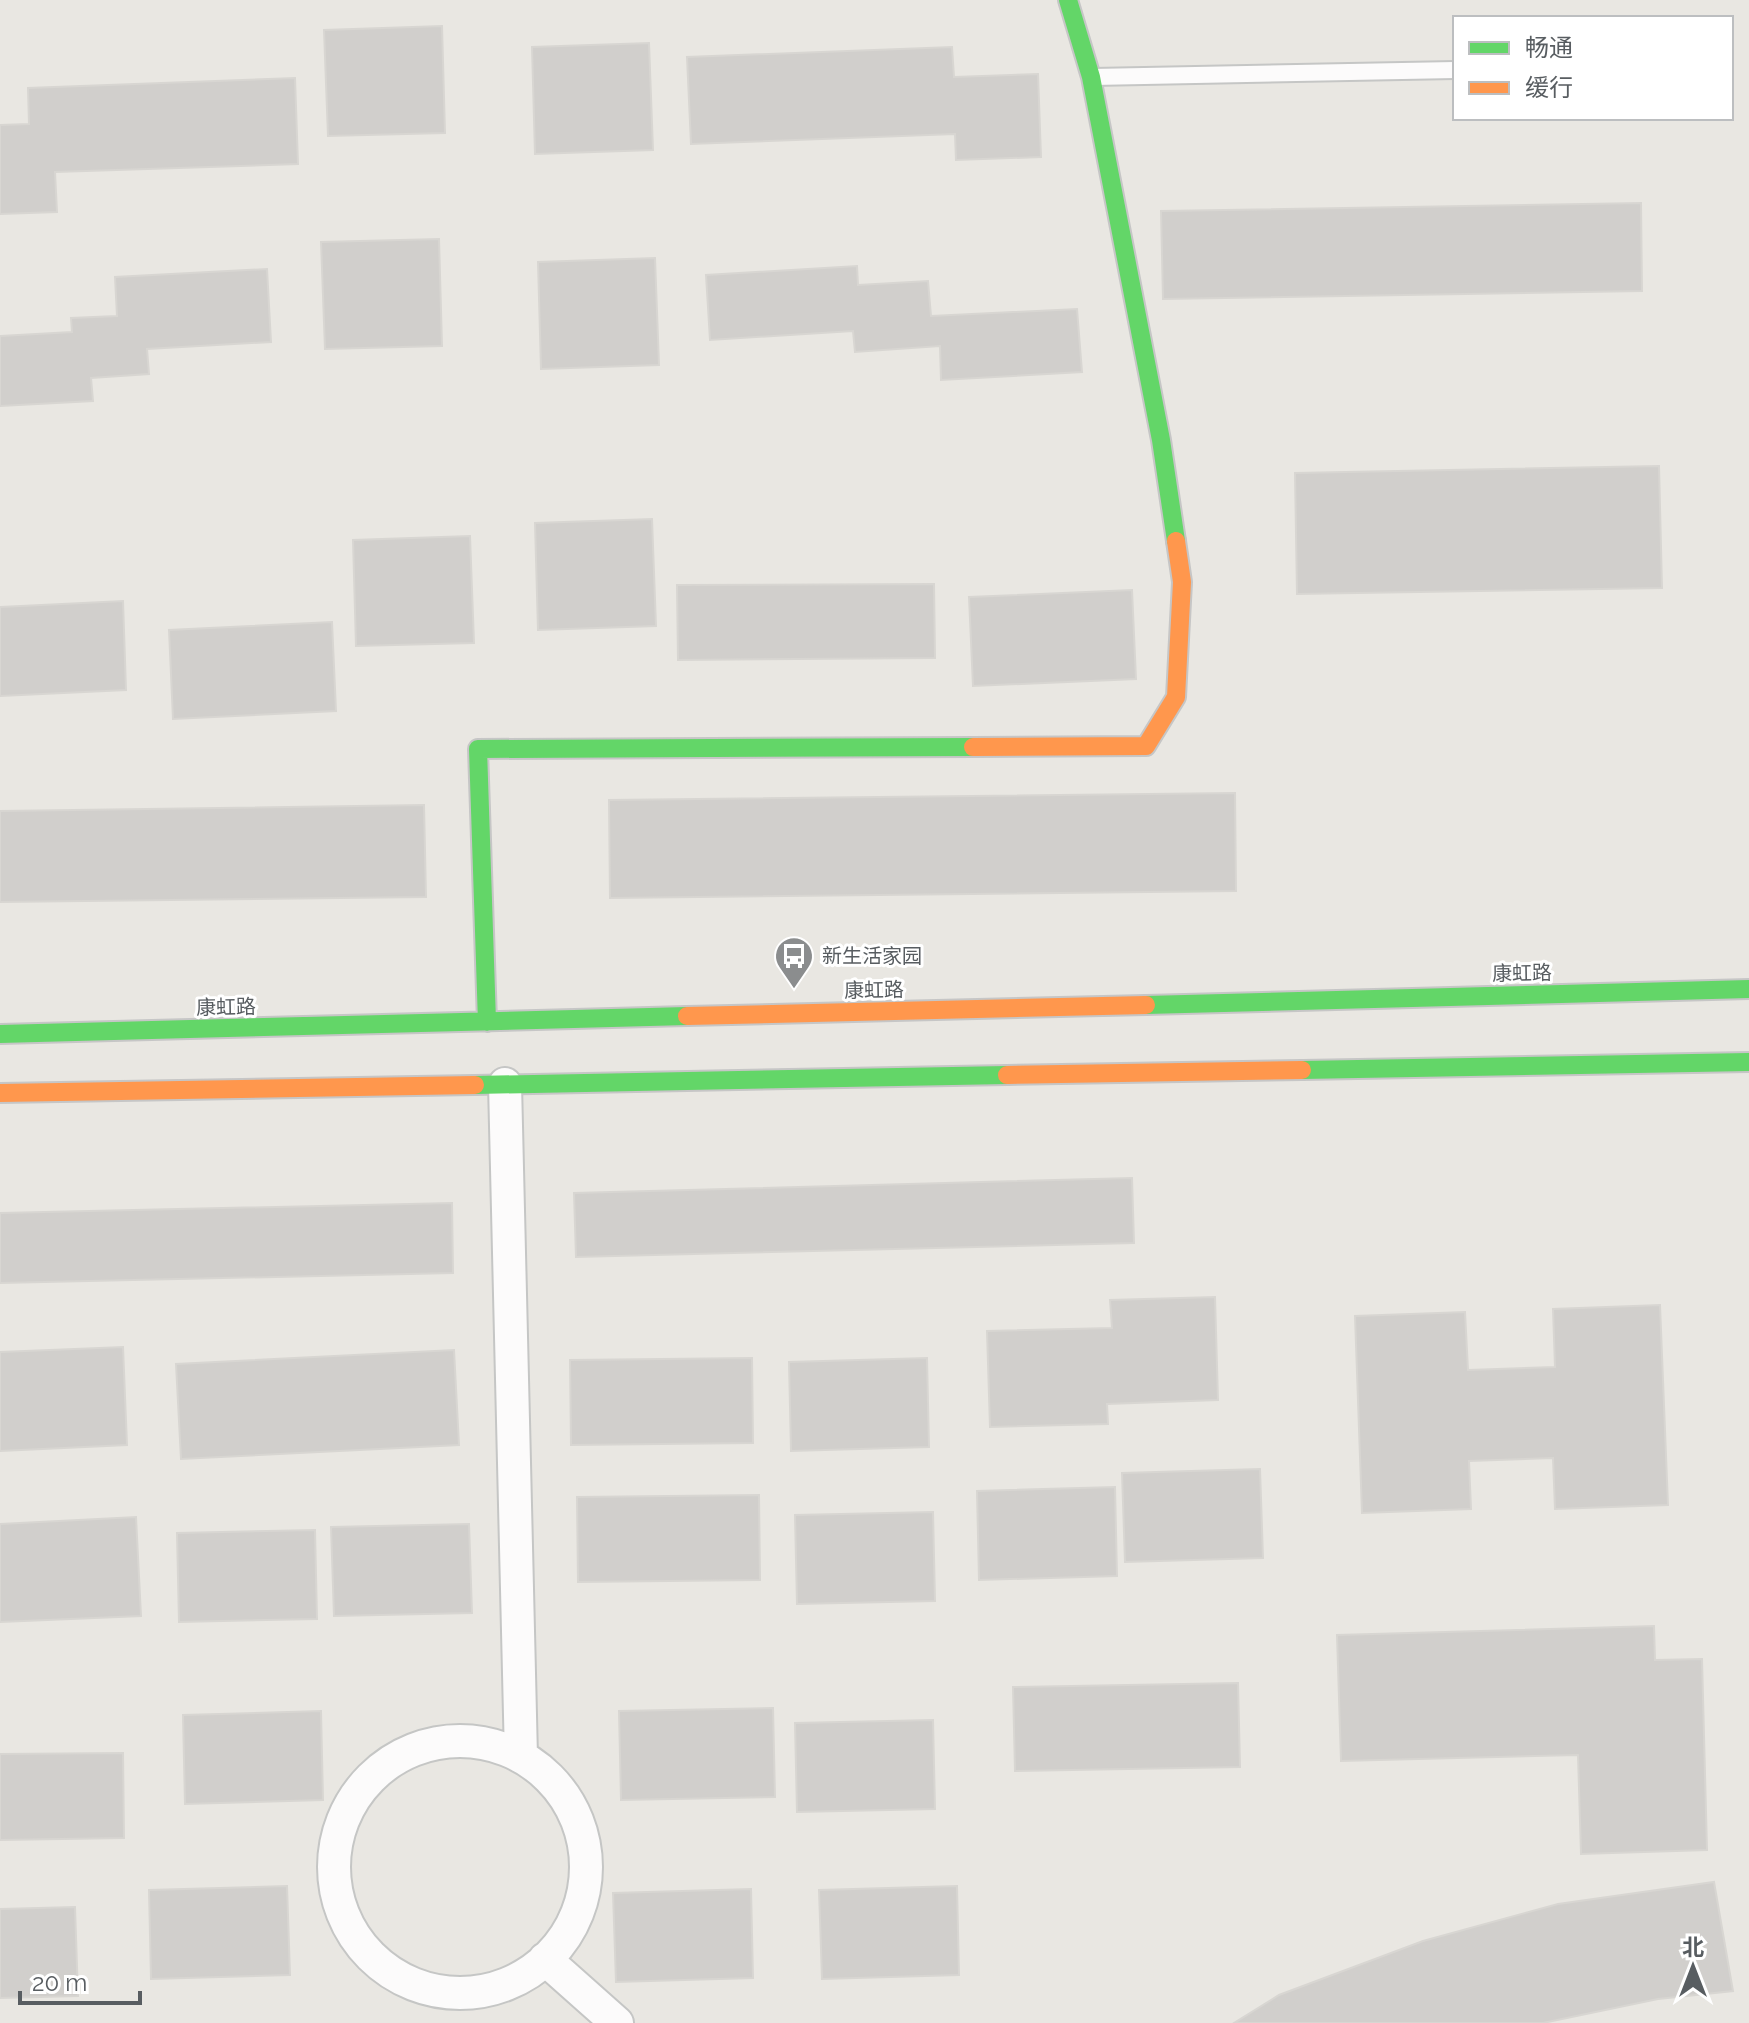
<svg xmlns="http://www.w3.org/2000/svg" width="1749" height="2023" viewBox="0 0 1749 2023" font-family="Raleway,'Noto Sans SC',sans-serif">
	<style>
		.building { fill: #d1cfcc; stroke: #d8d6d2; stroke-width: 2 }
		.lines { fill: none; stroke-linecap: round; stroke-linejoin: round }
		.lane-casing { stroke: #c5c6c5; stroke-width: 20 }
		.street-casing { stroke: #c5c6c5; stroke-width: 36 }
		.fast-casing { stroke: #c6c6c6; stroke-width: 22 }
		.slow-casing { stroke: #c6c6c6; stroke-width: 22 }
		.lane { stroke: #fcfbfb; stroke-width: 16 }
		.street { stroke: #fcfbfb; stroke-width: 32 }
		.fast { stroke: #63d668; stroke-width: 18 }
		.slow { stroke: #ff974d; stroke-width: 18 }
		.labels { text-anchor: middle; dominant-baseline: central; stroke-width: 6; stroke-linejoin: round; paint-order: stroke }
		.poi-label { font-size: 20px; fill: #585d61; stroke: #fff; text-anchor: start }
		.street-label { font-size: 20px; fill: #585d61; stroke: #fff }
	</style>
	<rect width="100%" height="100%" fill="#e9e7e2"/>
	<path class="building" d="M442 26 445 133 328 136 324 30Z
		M649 43 653 150 535 154 532 47Z
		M952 47 954 77 1038 74 1041 157 956 160 955 134 691 144 687 57Z
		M295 78 298 164 55 172 57 212 0 214V125L29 124 28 88Z
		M1641 203 1642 291 1163 299 1161 211Z
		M439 239 442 346 325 349 321 242Z
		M655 258 659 365 541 369 538 262Z
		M857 266 858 285 928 281 931 316 1077 309 1082 372 941 380 940 346 855 352 853 331 710 340 706 275Z
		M267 269 271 342 147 349 149 374 91 378 93 401 0 406V336L72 332 71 318 117 316 115 277Z
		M1659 466 1662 588 1297 594 1295 473Z
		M652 519 656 626 538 630 535 523Z
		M470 536 474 643 356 646 353 540Z
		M934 584 935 658 678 660 677 585Z
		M1132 590 1136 679 973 686 969 597Z
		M123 601 126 690 0 696V607Z
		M332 622 336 711 173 719 169 630Z
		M1235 793 1236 891 610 898 609 800Z
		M424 805 426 897 0 902V811Z
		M1132 1178 1134 1243 576 1257 574 1193Z
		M452 1203 453 1273 0 1283V1213Z
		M1215 1297 1218 1400 1107 1404 1108 1424 990 1427 987 1331 1112 1328 1110 1300Z
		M1660 1305 1668 1505 1555 1509 1553 1458 1469 1461 1471 1509 1362 1513 1355 1316 1465 1312 1468 1370 1555 1367 1553 1309Z
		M123 1347 127 1445 0 1451V1352Z
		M454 1350 459 1445 181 1459 176 1364Z
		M752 1358 753 1443 571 1445 570 1360Z
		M927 1358 929 1447 791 1451 789 1362Z
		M1260 1469 1263 1558 1125 1562 1122 1473Z
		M1115 1487 1117 1576 979 1580 977 1491Z
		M759 1495 760 1580 578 1582 577 1497Z
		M933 1512 935 1601 797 1604 795 1515Z
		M136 1517 141 1616 0 1622V1524Z
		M469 1524 472 1613 334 1616 331 1527Z
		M315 1530 317 1619 179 1622 177 1533Z
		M1654 1626 1655 1660 1702 1659 1707 1850 1581 1854 1578 1755 1341 1761 1337 1635Z
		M1238 1683 1240 1767 1015 1771 1013 1687Z
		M773 1708 775 1797 621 1800 619 1711Z
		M321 1711 323 1800 185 1804 183 1715Z
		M933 1720 935 1809 797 1812 795 1723Z
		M123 1753 124 1838 0 1840V1754Z
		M1714 1882 1733 1991 1658 1999 1543 2023H1234L1279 1995 1423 1941 1558 1904Z
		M287 1886 290 1975 151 1979 149 1890Z
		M957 1886 959 1975 822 1979 819 1890Z
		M751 1889 753 1978 616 1982 613 1893Z
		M75 1907 78 1996 0 1998V1909Z"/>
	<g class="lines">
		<g class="lane-casing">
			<path id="lane" d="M1093 77 1455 70"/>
		</g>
		<g class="street-casing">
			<path id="street" d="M505 1084 521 1757
				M334 1867a126 126 0 1 1 252 0a126 126 0 1 1-252 0Z
				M545 1959 617 2023"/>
		</g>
		<g class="fast-casing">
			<path id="fast" d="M1068 0 1091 77 1161 440 1176 541
				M1146 1005 1749 989
				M487 1022 478 749 973 747
				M0 1034 687 1016
				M1302 1070 1749 1062
				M475 1085 1007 1075"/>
		</g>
		<g class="slow-casing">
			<path id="slow" d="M973 747 1146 746 1176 697 1182 582 1176 541
				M687 1016 1146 1005
				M1007 1075 1302 1070
				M0 1093 475 1085"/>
		</g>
		<use href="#lane" class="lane"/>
		<use href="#street" class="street"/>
		<use href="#fast" class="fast"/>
		<use href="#slow" class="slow"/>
	</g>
	<defs>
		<g id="bus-pin" transform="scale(2)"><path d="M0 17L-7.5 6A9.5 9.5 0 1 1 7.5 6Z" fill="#8b8d8e" stroke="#fff"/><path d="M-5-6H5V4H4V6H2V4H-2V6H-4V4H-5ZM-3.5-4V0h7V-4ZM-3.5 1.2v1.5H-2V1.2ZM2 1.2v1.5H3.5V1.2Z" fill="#fff"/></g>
	</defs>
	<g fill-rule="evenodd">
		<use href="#bus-pin" x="794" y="956"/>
	</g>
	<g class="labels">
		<g class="poi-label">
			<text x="822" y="956">新生活家园</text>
		</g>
		<g class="street-label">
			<text transform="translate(1522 973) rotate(-1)">康虹路</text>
			<text transform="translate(874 990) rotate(-1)">康虹路</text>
			<text transform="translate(226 1007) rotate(-1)">康虹路</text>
		</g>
	</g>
	<rect x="1453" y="16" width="280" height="104" fill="#ffffff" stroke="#bcbec0" stroke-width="2"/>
	<rect x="1469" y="42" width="40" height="12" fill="#63d668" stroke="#bcbec0" stroke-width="2"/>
	<text x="1525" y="56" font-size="24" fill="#585d61">畅通</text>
	<rect x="1469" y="82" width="40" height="12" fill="#ff974d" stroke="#bcbec0" stroke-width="2"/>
	<text x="1525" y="96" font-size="24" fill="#585d61">缓行</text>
	<g transform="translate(1693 1967)" stroke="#ffffff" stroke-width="6" paint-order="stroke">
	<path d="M0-6L14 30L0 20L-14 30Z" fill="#585d61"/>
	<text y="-12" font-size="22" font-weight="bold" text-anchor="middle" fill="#585d61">北</text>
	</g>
	<path d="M20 1991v12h120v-12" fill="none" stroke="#585d61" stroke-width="4"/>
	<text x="32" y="1991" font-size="24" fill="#585d61" stroke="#ffffff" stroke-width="6" paint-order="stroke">20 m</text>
</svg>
